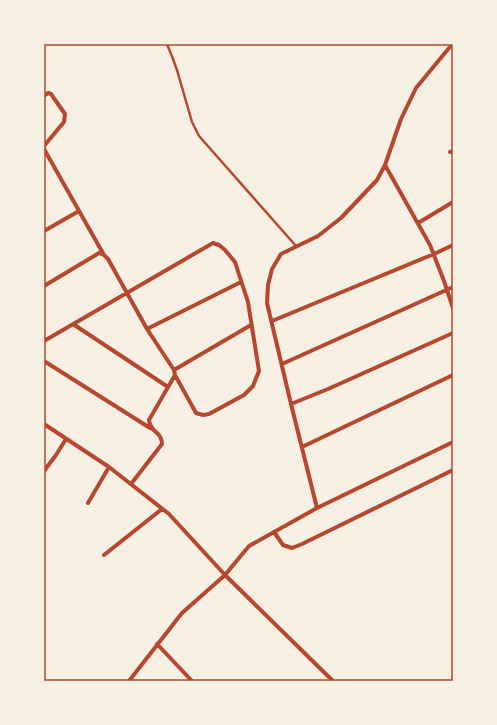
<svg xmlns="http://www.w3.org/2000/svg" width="497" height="725" viewBox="0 0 497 725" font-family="Inter,sans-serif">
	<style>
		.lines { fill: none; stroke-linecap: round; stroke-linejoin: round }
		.service { stroke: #b5482f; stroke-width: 2.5 }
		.minor { stroke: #b5482f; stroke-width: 4 }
		.neatline { fill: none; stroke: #b5482f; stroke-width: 1.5 }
	</style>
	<rect width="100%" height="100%" fill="#f6efe4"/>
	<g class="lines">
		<path class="service" d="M167 44 173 59 177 70 192 122 199 136 296 246"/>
		<path class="minor" d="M44 96 48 93 51 94 65 114 64 122 44 146
			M44 149 104 255
			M450 152 453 151
			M385 165 430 245 444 281 453 308
			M418 223 453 202
			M44 231 79 211
			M44 286 99 253 104 255 108 259 147 329 174 370 175 375 196 413 203 415 209 414 244 395 253 386 259 371 248 302 235 262 225 250 219 245 213 243 44 341
			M272 321 434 254 453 245
			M73 324 168 387
			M147 329 241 282
			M44 361 150 428
			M282 364 453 287
			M174 370 251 325
			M291 404 328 389 453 333
			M44 424 109 467 169 514 225 575 333 681
			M302 447 453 375
			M44 471 56 455 66 439
			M131 484 162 444C162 431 150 433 149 420L175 375
			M88 503 109 467
			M317 508 291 404 267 303 268 285 272 269 281 254 318 236 341 218 377 180 385 165 401 119 416 88 449 48 453 45
			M274 532 283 545 292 548 302 544 453 470
			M104 555 162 509
			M157 644 192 681
			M129 681 182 613 225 575 249 546 317 508 453 442"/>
	</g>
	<rect width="497" height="725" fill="none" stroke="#f6efe4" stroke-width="90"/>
	<rect x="45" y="45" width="407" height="635" class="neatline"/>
</svg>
